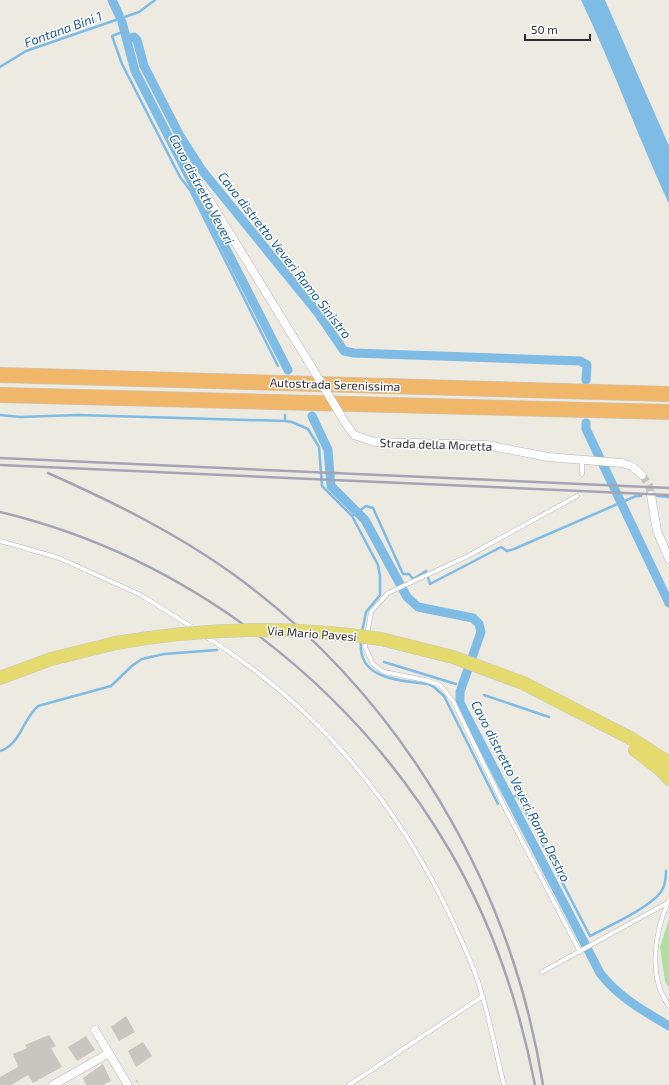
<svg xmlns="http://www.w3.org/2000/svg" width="669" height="1085" viewBox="0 0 669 1085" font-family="'Exo 2',sans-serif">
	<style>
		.green { fill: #afdea3 }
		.water { fill: #7ebbe5 }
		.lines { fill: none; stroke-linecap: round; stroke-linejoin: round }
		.stream { stroke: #7ebbe5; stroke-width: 2.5 }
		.canal { stroke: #7ebbe5; stroke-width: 9 }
		.building { fill: #c9c6c0 }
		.minor-tunnel { stroke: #c7c4bd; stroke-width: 8; stroke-dasharray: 8 4; stroke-linecap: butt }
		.service-casing { stroke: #b4b5bf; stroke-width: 5 }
		.minor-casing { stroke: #b4b5bf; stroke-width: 9 }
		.primary-casing { stroke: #c8c8c8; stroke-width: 14 }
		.motorway-casing { stroke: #c8c8c8; stroke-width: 16 }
		.path { stroke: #c8c8c8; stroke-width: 1.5; stroke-dasharray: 3 2; stroke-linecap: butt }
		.service { stroke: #fff; stroke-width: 4 }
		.minor { stroke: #fff; stroke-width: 8 }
		.primary { stroke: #e5da6e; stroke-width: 13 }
		.motorway { stroke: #f0b669; stroke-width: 15 }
		.rail { stroke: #a4a4b5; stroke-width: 2.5 }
		.minor-bridge-casing { stroke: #b4b5bf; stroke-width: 9; stroke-linecap: butt }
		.primary-bridge-casing { stroke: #c8c8c8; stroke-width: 14; stroke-linecap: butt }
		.minor-bridge { stroke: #fff; stroke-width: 8 }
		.primary-bridge { stroke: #e5da6e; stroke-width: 13 }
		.labels { text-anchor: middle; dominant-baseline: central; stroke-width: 3; stroke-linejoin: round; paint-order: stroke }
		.street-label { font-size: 12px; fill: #2d2d2d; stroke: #fff }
		.water-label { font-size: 13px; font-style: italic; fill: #1a5994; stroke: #fff }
	</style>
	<rect width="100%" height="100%" fill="#edeae1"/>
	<path class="green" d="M669 919V988L665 981 660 947Z"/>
	<path class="water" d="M581 0H605L669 146V204C638 137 613 67 581 0Z"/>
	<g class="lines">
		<path class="stream" d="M125 31 112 36 122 64 180 177 190 190 278 366
			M0 67 26 51 139 12 155 0
			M0 415 20 417 78 415 285 421 292 422 308 429 319 447 322 486 352 516 378 565 380 576V595L366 612 362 632
			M285 415V421
			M657 496 669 497
			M352 516 366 506 373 508 403 574H409L413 579 426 571 430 584 501 547 507 551 514 549 636 496H641
			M361 641C357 680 400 680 428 684L434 687 444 696 498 804
			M384 662 456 684
			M484 695 549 717
			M0 751C20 745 23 719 38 706L111 686 133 665 142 659 164 654 217 650
			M513 797 517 795 590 936C609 926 649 908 661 892 665 886 666 878 666 871"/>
		<path class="canal" d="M112 0 119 15
			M122 22 135 71 288 370
			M128 39 134 37 137 40 144 66 180 136 201 169 318 313 344 351 354 353 580 361 587 365 586 380
			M312 416 328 450 331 486 365 520 407 597 418 607 473 618 479 624 481 632 460 692V703L600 973C618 997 644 1011 669 1026
			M586 423V429L669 603"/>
	</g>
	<path class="building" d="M126 1016 135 1032 119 1041 111 1027Z
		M49 1035 56 1046 51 1048 62 1067 33 1083 28 1075 11 1085H0V1077L18 1067 13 1054 27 1048 25 1045Z
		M86 1036 95 1050 77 1061 68 1047Z
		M143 1042 152 1056 136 1067 128 1051Z
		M103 1064 111 1081 103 1085H86L83 1078Z"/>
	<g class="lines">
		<path class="minor-tunnel" d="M642 475 649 485 651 495"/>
		<g class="service-casing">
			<path id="service" d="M582 459V474
				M577 496 468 556 388 593 371 612 365 647 373 664 384 672 425 680 440 685 453 701 506 810 580 952
				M0 541 59 558 141 595 195 629
				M205 636C317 706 399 804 454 924 463 945 474 966 480 988 490 1020 496 1053 504 1085
				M669 900C655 931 647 976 669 1006
				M542 972 667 903
				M349 1085 483 996"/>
		</g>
		<g class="minor-casing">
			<path id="minor" d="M199 183 311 366
				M346 424 354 435 375 442 486 445 548 457 622 463 632 466 642 475
				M651 495 657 531 669 559
				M95 1030 128 1085
				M53 1085 109 1053"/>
		</g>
		<g class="primary-casing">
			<path id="primary" d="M381 639 453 657 523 683 632 739 669 763
				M0 678 51 659 116 643
				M635 750 661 770 669 779"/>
		</g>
		<g class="motorway-casing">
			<path id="motorway" d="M0 375 669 394
				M0 395 669 412"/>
		</g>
		<path class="path" d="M136 1080 139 1085"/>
		<use href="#service" class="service"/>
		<use href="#minor" class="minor"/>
		<use href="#primary" class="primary"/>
		<use href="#motorway" class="motorway"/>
		<path class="rail" d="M0 458 669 488
			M0 465 669 495
			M48 473C113 502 176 533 233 574 400 695 511 883 543 1085
			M0 512C188 557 353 685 450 851 492 923 519 1003 535 1085"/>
		<g class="minor-bridge-casing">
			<path id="minor-bridge" d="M311 366 346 424"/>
		</g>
		<g class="primary-bridge-casing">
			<path id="primary-bridge" d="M116 643C207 627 290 626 381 639"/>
		</g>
		<use href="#minor-bridge" class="minor-bridge"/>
		<use href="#primary-bridge" class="primary-bridge"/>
	</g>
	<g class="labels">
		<g class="street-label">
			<text transform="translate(335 384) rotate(2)">Autostrada Serenissima</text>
			<text transform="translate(436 444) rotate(2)">Strada della Moretta</text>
			<text transform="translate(312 633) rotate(4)">Via Mario Pavesi</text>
		</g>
		<g class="water-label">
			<text transform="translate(63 29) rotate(-20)">Fontana Bini 1</text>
			<text transform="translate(202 189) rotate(62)">Cavo distretto Veveri</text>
			<text transform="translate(285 255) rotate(52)">Cavo distretto Veveri Ramo Sinistro</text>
			<text transform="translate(521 791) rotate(63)">Cavo distretto Veveri Ramo Destro</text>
		</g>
	</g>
	<path d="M525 34v6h65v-6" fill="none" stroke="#2d2d2d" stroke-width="2"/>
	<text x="531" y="34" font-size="12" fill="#2d2d2d" stroke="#ffffff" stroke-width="3" paint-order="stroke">50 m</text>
</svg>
